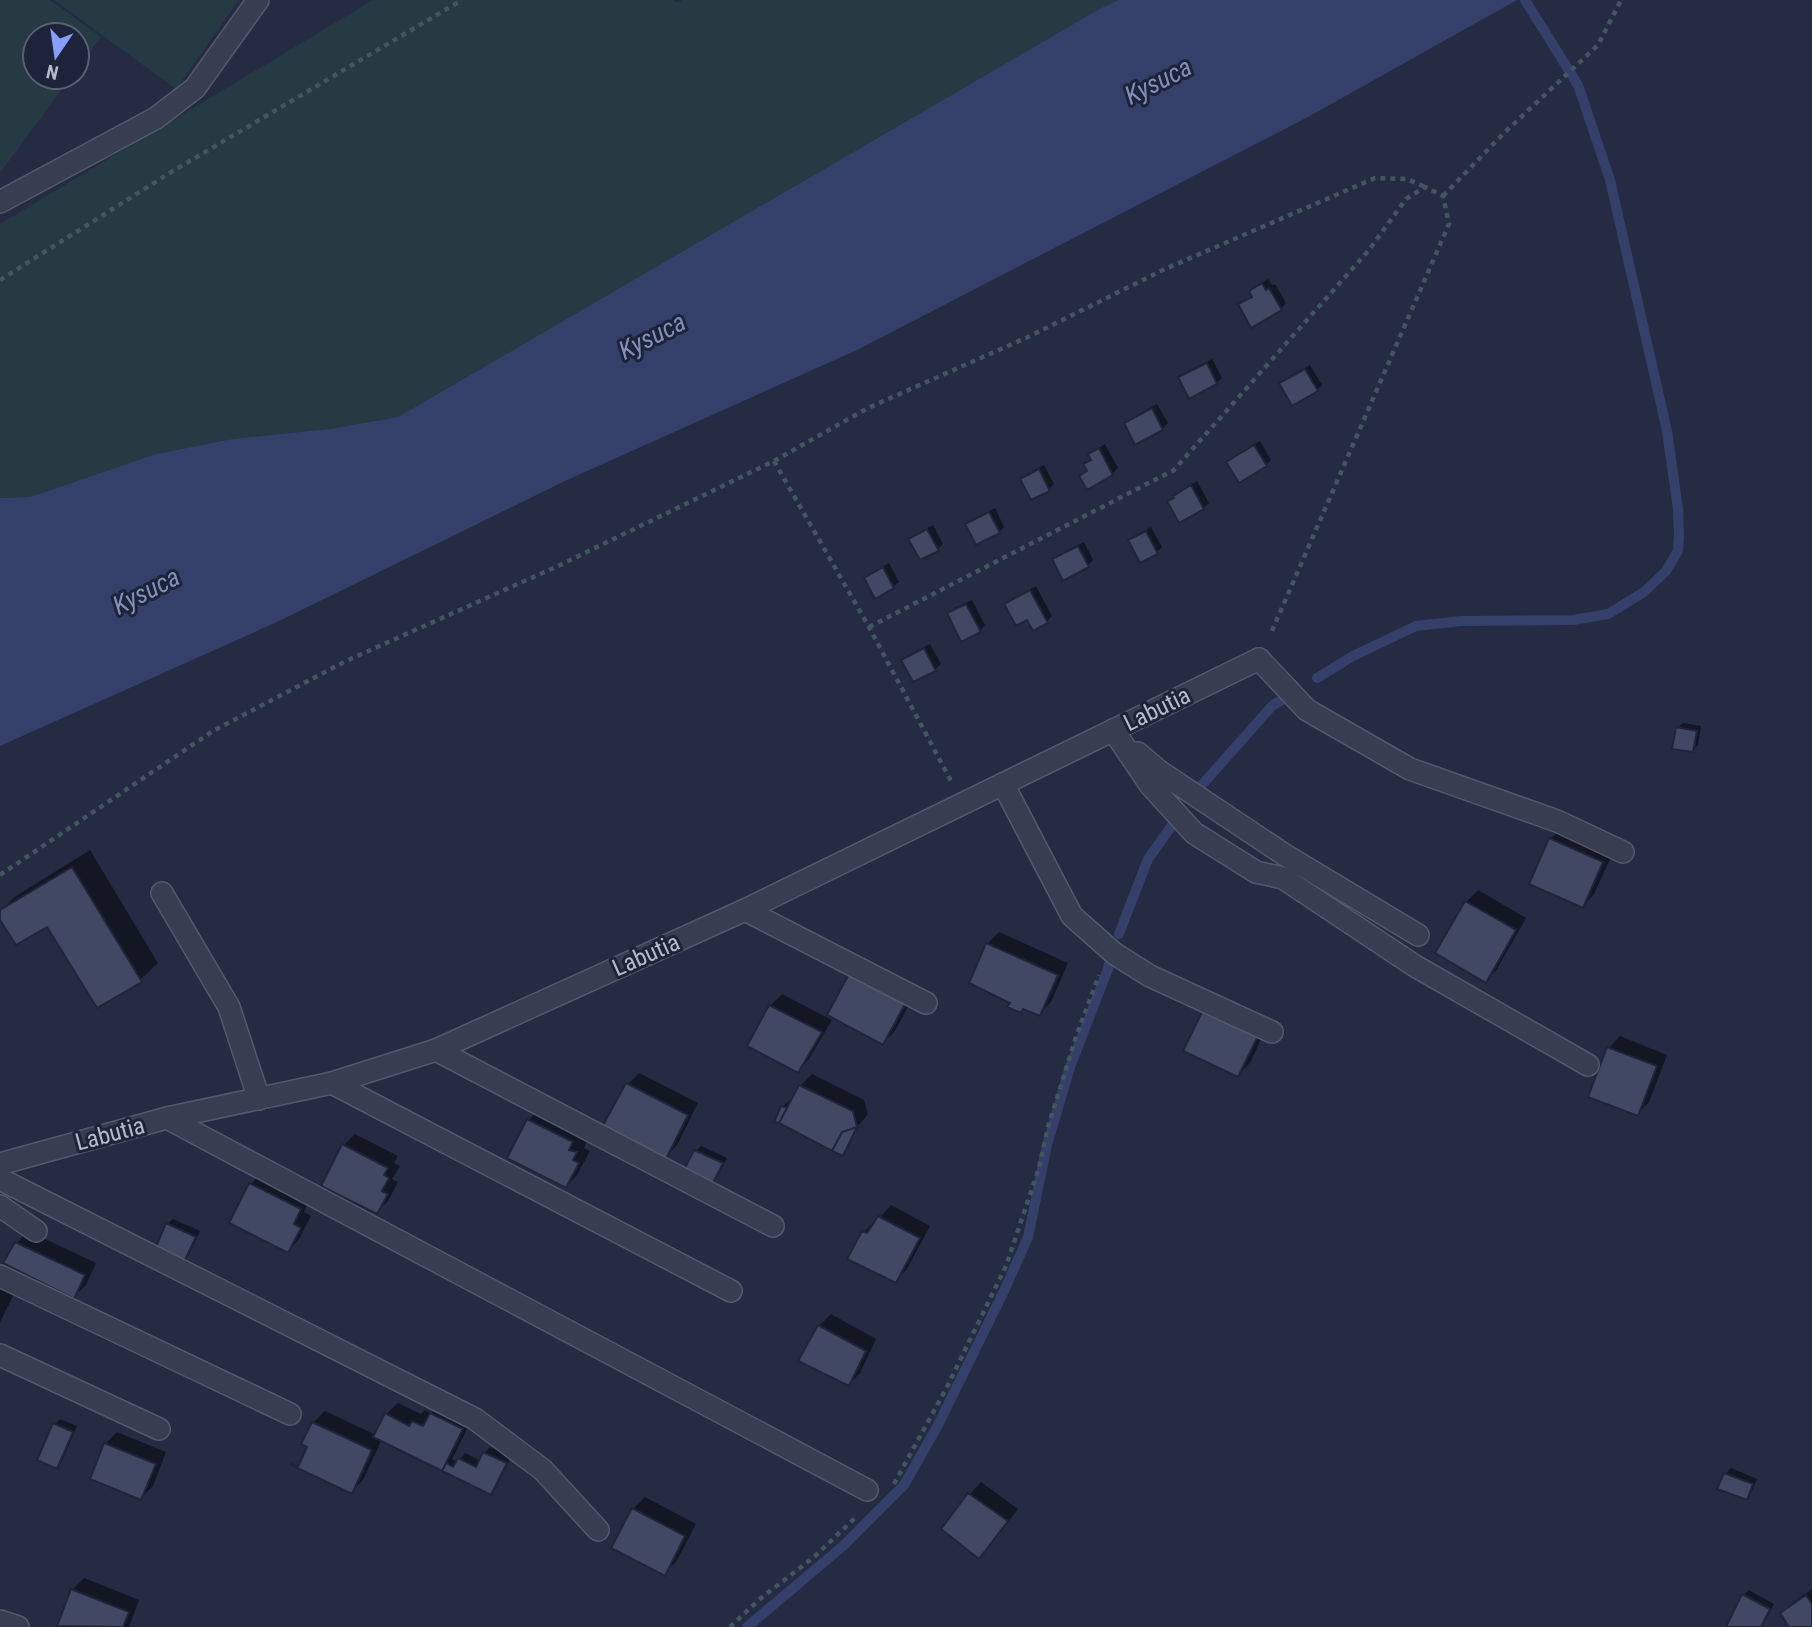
<svg xmlns="http://www.w3.org/2000/svg" width="1812" height="1627" viewBox="0 0 1812 1627" font-family="'Roboto Condensed',sans-serif">
	<style>
		.green { fill: #263a44 }
		.water { fill: #344069 }
		.shadow { fill: #0007 }
		.lines { fill: none; stroke-linecap: round; stroke-linejoin: round }
		.stream { stroke: #344069; stroke-width: 10 }
		.building { fill: #404863; stroke: #1f253a; stroke-width: 2 }
		.lane-casing { stroke: #53596d; stroke-width: 24 }
		.street-casing { stroke: #53596d; stroke-width: 24 }
		.path { stroke: #41565d; stroke-width: 4.5; stroke-dasharray: 5 5; stroke-linecap: butt }
		.lane { stroke: #383e52; stroke-width: 21 }
		.street { stroke: #383e52; stroke-width: 21 }
		.labels { text-anchor: middle; dominant-baseline: central; stroke-width: 6; stroke-linejoin: round; paint-order: stroke }
		.street-label { font-size: 24px; fill: #b5bacc; stroke: #1d2338 }
		.water-label { font-size: 26px; font-style: italic; fill: #818fba; stroke: #1d2338 }
	</style>
	<rect width="100%" height="100%" fill="#242b43"/>
	<path class="green" d="M0 0H50L101 37 77 69V35H35V77H71L0 173Z
		M54 0H239L176 89Z
		M373 0H673L678 3 682 0H1118L1101 8 398 417 329 429 232 439 156 454 30 497 0 498V224Z"/>
	<path class="water" d="M1118 0H1517L1308 117 857 350 567 480 277 622 0 746V498L30 497 156 454 232 439 329 429 398 417 1101 8Z"/>
	<path class="shadow" d="M1268 279 1272 285 1275 284 1286 303 1281 309 1240 305 1253 295 1251 291 1257 286Z
		M1212 359 1222 378 1216 383 1180 377 1186 372Z
		M1310 365 1322 385 1317 390 1282 383 1287 378Z
		M1157 404 1168 423 1162 429 1126 423 1132 418Z
		M1260 441 1271 460 1266 465 1228 462 1234 457Z
		M1105 444 1118 468 1112 474 1088 470 1085 464 1092 458 1090 454Z
		M1044 465 1054 484 1049 489 1022 479 1027 474Z
		M1197 481 1209 503 1203 508 1169 502 1180 491Z
		M995 508 1004 527 999 532 967 524 973 519Z
		M933 525 943 544 938 549 911 539 916 534Z
		M1151 527 1162 547 1157 552 1131 541 1136 535Z
		M1084 542 1093 560 1088 566 1054 559 1060 554Z
		M889 563 899 582 893 587 866 578 871 573Z
		M1036 586 1052 616 1047 621 1028 617 1006 604 1012 599Z
		M972 600 985 625 980 631 949 613 954 608Z
		M930 644 941 664 935 669 913 680 903 661 909 655Z
		M1683 723 1701 726 1698 745 1693 750 1677 728Z
		M1562 828 1614 851 1594 894 1583 906 1550 839Z
		M90 850 158 963 140 980 48 924 0 916V911L16 896Z
		M1478 890 1526 918 1497 969 1486 981 1466 902Z
		M999 932 1068 963 1051 1002 1039 1014 1012 1002 987 944Z
		M863 961 917 990 895 1031 883 1043Z
		M782 994 832 1020 809 1059 798 1070 750 1046 770 1006Z
		M1216 1000 1268 1024 1250 1063 1238 1075Z
		M1620 1036 1667 1055 1649 1102 1637 1114 1609 1048Z
		M639 1073 698 1103 677 1145 666 1157 628 1084Z
		M812 1074 864 1100 868 1114 860 1124 848 1128V1132L857 1128 848 1148 842 1154 783 1107 788 1101 791 1103 800 1086Z
		M540 1108 583 1130 580 1138 587 1141 584 1148 590 1151 577 1175 566 1186 510 1158 529 1120Z
		M355 1134 398 1156 394 1163 400 1166 392 1179 398 1182 388 1201 377 1212 344 1145Z
		M701 1146 727 1158 718 1176 712 1181 696 1151Z
		M262 1172 311 1197 304 1212 311 1216 299 1239 288 1251 251 1184Z
		M891 1205 930 1226 907 1269 895 1281 849 1258 864 1232 875 1220 877 1221Z
		M173 1219 200 1231 189 1255 184 1260 167 1224Z
		M28 1231 96 1263 86 1285 74 1296 17 1243Z
		M0 1288 14 1294 0 1322Z
		M831 1314 876 1339 860 1373 849 1384 800 1360 819 1326Z
		M443 1402 473 1417 452 1459 458 1462 465 1453 481 1461 485 1453 490 1447 511 1457 496 1488 491 1493 382 1439 363 1480 351 1492 309 1447 313 1423 325 1411 376 1435 386 1414 398 1403 421 1414 425 1410 431 1413Z
		M60 1419 77 1426 62 1461 57 1467 55 1424Z
		M117 1432 166 1452 153 1486 141 1498 105 1444Z
		M1731 1468 1757 1479 1751 1493 1746 1498 1720 1488 1725 1474Z
		M981 1482 1018 1509 990 1545 979 1557 944 1529 970 1494Z
		M645 1497 696 1524 676 1562 664 1573 633 1509Z
		M84 1578 139 1600 129 1627H65L59 1625 72 1590Z
		M1812 1589V1627H1791L1782 1614 1793 1602Z
		M1749 1590 1774 1604 1762 1627H1728L1743 1595Z"/>
	<g class="lines">
		<path class="stream" d="M1317 678 1353 656 1416 626 1461 621 1573 620 1608 614 1644 592 1666 571 1678 551 1679 535 1678 509 1667 431 1610 180 1578 85 1525 0
			M1193 795 1272 706 1291 694
			M1119 934 1148 859 1178 817
			M747 1627 843 1546 904 1485 938 1425 1004 1291 1028 1237 1047 1145 1070 1067 1108 969 1111 952"/>
	</g>
	<path class="building" d="M1262 283 1266 290 1269 288 1282 310 1251 328 1238 304 1252 297 1249 291Z
		M1207 363 1217 384 1189 399 1178 377Z
		M1305 369 1318 391 1292 406 1279 383Z
		M1152 408 1163 430 1135 445 1124 423Z
		M1254 445 1267 466 1239 483 1226 462Z
		M1099 448 1113 475 1087 490 1079 476 1087 471 1083 464 1091 460 1088 454Z
		M1039 469 1050 491 1031 500 1020 479Z
		M1191 485 1204 509 1179 523 1167 501 1174 498 1173 496Z
		M989 512 1000 533 976 545 965 524Z
		M927 529 939 551 920 560 908 539Z
		M1146 531 1158 554 1140 563 1128 540Z
		M1078 546 1089 567 1063 581 1052 559Z
		M883 567 894 588 875 599 864 578Z
		M1030 590 1048 623 1033 631 1027 620 1016 626 1004 604Z
		M966 604 981 632 961 642 947 613Z
		M924 648 936 671 913 682 901 660Z
		M1676 727 1697 731 1693 752 1672 749Z
		M1549 838 1603 862 1583 908 1529 884Z
		M72 867 142 982 97 1008 47 927 16 945 0 920V910Z
		M1465 901 1516 930 1486 983 1435 953Z
		M986 943 1058 975 1040 1016 1023 1009 1021 1013 1007 1007 1010 1003 969 983Z
		M850 972 906 1002 883 1045 827 1015Z
		M769 1005 822 1032 798 1073 747 1046Z
		M1203 1010 1258 1036 1238 1077 1183 1051Z
		M1607 1047 1657 1066 1638 1116 1588 1097Z
		M626 1083 688 1115 666 1159 602 1127Z
		M799 1085 853 1111 857 1127 842 1132 832 1151 779 1123Z
		M781 1106 787 1108 779 1123 774 1122Z
		M527 1119 573 1142 569 1150 577 1152 573 1160 579 1163 566 1188 507 1158Z
		M857 1127 843 1156 832 1151 842 1132Z
		M342 1144 388 1168 384 1175 389 1178 382 1191 388 1194 377 1214 321 1186Z
		M694 1150 723 1163 713 1183 685 1168Z
		M249 1183 301 1209 294 1224 301 1228 288 1253 229 1223Z
		M878 1216 920 1238 896 1283 847 1259 862 1231 867 1233Z
		M166 1223 196 1237 184 1262 155 1249Z
		M15 1242 85 1275 74 1299 3 1263Z
		M818 1325 866 1351 849 1386 798 1361Z
		M385 1413 409 1426 412 1421 423 1426 430 1413 463 1429 442 1471 373 1437Z
		M312 1422 372 1450 352 1494 291 1465 292 1464 298 1467 307 1447 301 1444Z
		M53 1423 73 1432 57 1469 37 1460Z
		M104 1443 156 1464 141 1500 90 1479Z
		M483 1452 507 1463 491 1495 442 1471 446 1463 453 1467 458 1458 476 1467Z
		M1724 1473 1753 1484 1747 1500 1717 1489Z
		M968 1493 1008 1521 979 1559 941 1529Z
		M632 1508 685 1536 665 1576 611 1548Z
		M71 1589 129 1612 123 1627 57 1626Z
		M1742 1594 1770 1609 1761 1627H1726Z
		M1806 1595 1812 1604V1627H1789L1780 1613Z"/>
	<g class="lines">
		<g class="lane-casing">
			<path id="lane" d="M0 202 156 118 195 88 258 0
				M1259 659 1307 710 1410 769 1557 821 1623 852
				M1113 730 1151 786 1194 833 1256 872 1283 878 1415 966 1588 1065
				M1138 753 1159 771 1285 855 1418 935
				M1003 784 1072 916 1115 954 1150 976 1272 1032
				M162 893 229 1007 259 1099
				M745 910 926 1003
				M436 1050 773 1226
				M332 1083 731 1291
				M167 1118 867 1490
				M0 1179 475 1419 543 1470 598 1530
				M0 1206 36 1231
				M0 1276 290 1414
				M0 1355 159 1429
				M0 1621 18 1627"/>
		</g>
		<g class="street-casing">
			<path id="street" d="M0 1164 167 1118 332 1083 436 1050 745 910 1259 659"/>
		</g>
		<path class="path" d="M1443 196 1504 133 1598 45 1621 0
			M0 280 173 171 462 0
			M774 461 869 627 951 781
			M869 627 1174 470 1369 250 1406 199 1425 187 1443 196 1449 224 1271 633
			M0 875 213 731 346 661 558 566 774 461 868 408 1028 337 1165 269 1375 178 1407 179 1425 187
			M894 1484 947 1387 1006 1266 1039 1168 1048 1127 1076 1037 1099 975
			M730 1627 761 1598 814 1557 856 1517"/>
		<use href="#lane" class="lane"/>
		<use href="#street" class="street"/>
	</g>
	<g class="labels">
		<g class="street-label">
			<text transform="translate(1157 709) rotate(-26)">Labutia</text>
			<text transform="translate(646 955) rotate(-24)">Labutia</text>
			<text transform="translate(110 1134) rotate(-15)">Labutia</text>
		</g>
		<g class="water-label">
			<text transform="translate(1158 81) rotate(-27)">Kysuca</text>
			<text transform="translate(652 336) rotate(-27)">Kysuca</text>
			<text transform="translate(146 591) rotate(-27)">Kysuca</text>
		</g>
	</g>
	<g transform="translate(56 56) rotate(193)"><circle r="33" fill="#1d2338" stroke="#5a5f73" stroke-width="2"/>
	<path d="M0-5L12 26L0 18L-12 26Z" fill="#889eff"/>
	<text y="-10" font-size="19" font-weight="bold" text-anchor="middle" fill="#b5bacc">N</text>
	</g>
</svg>
